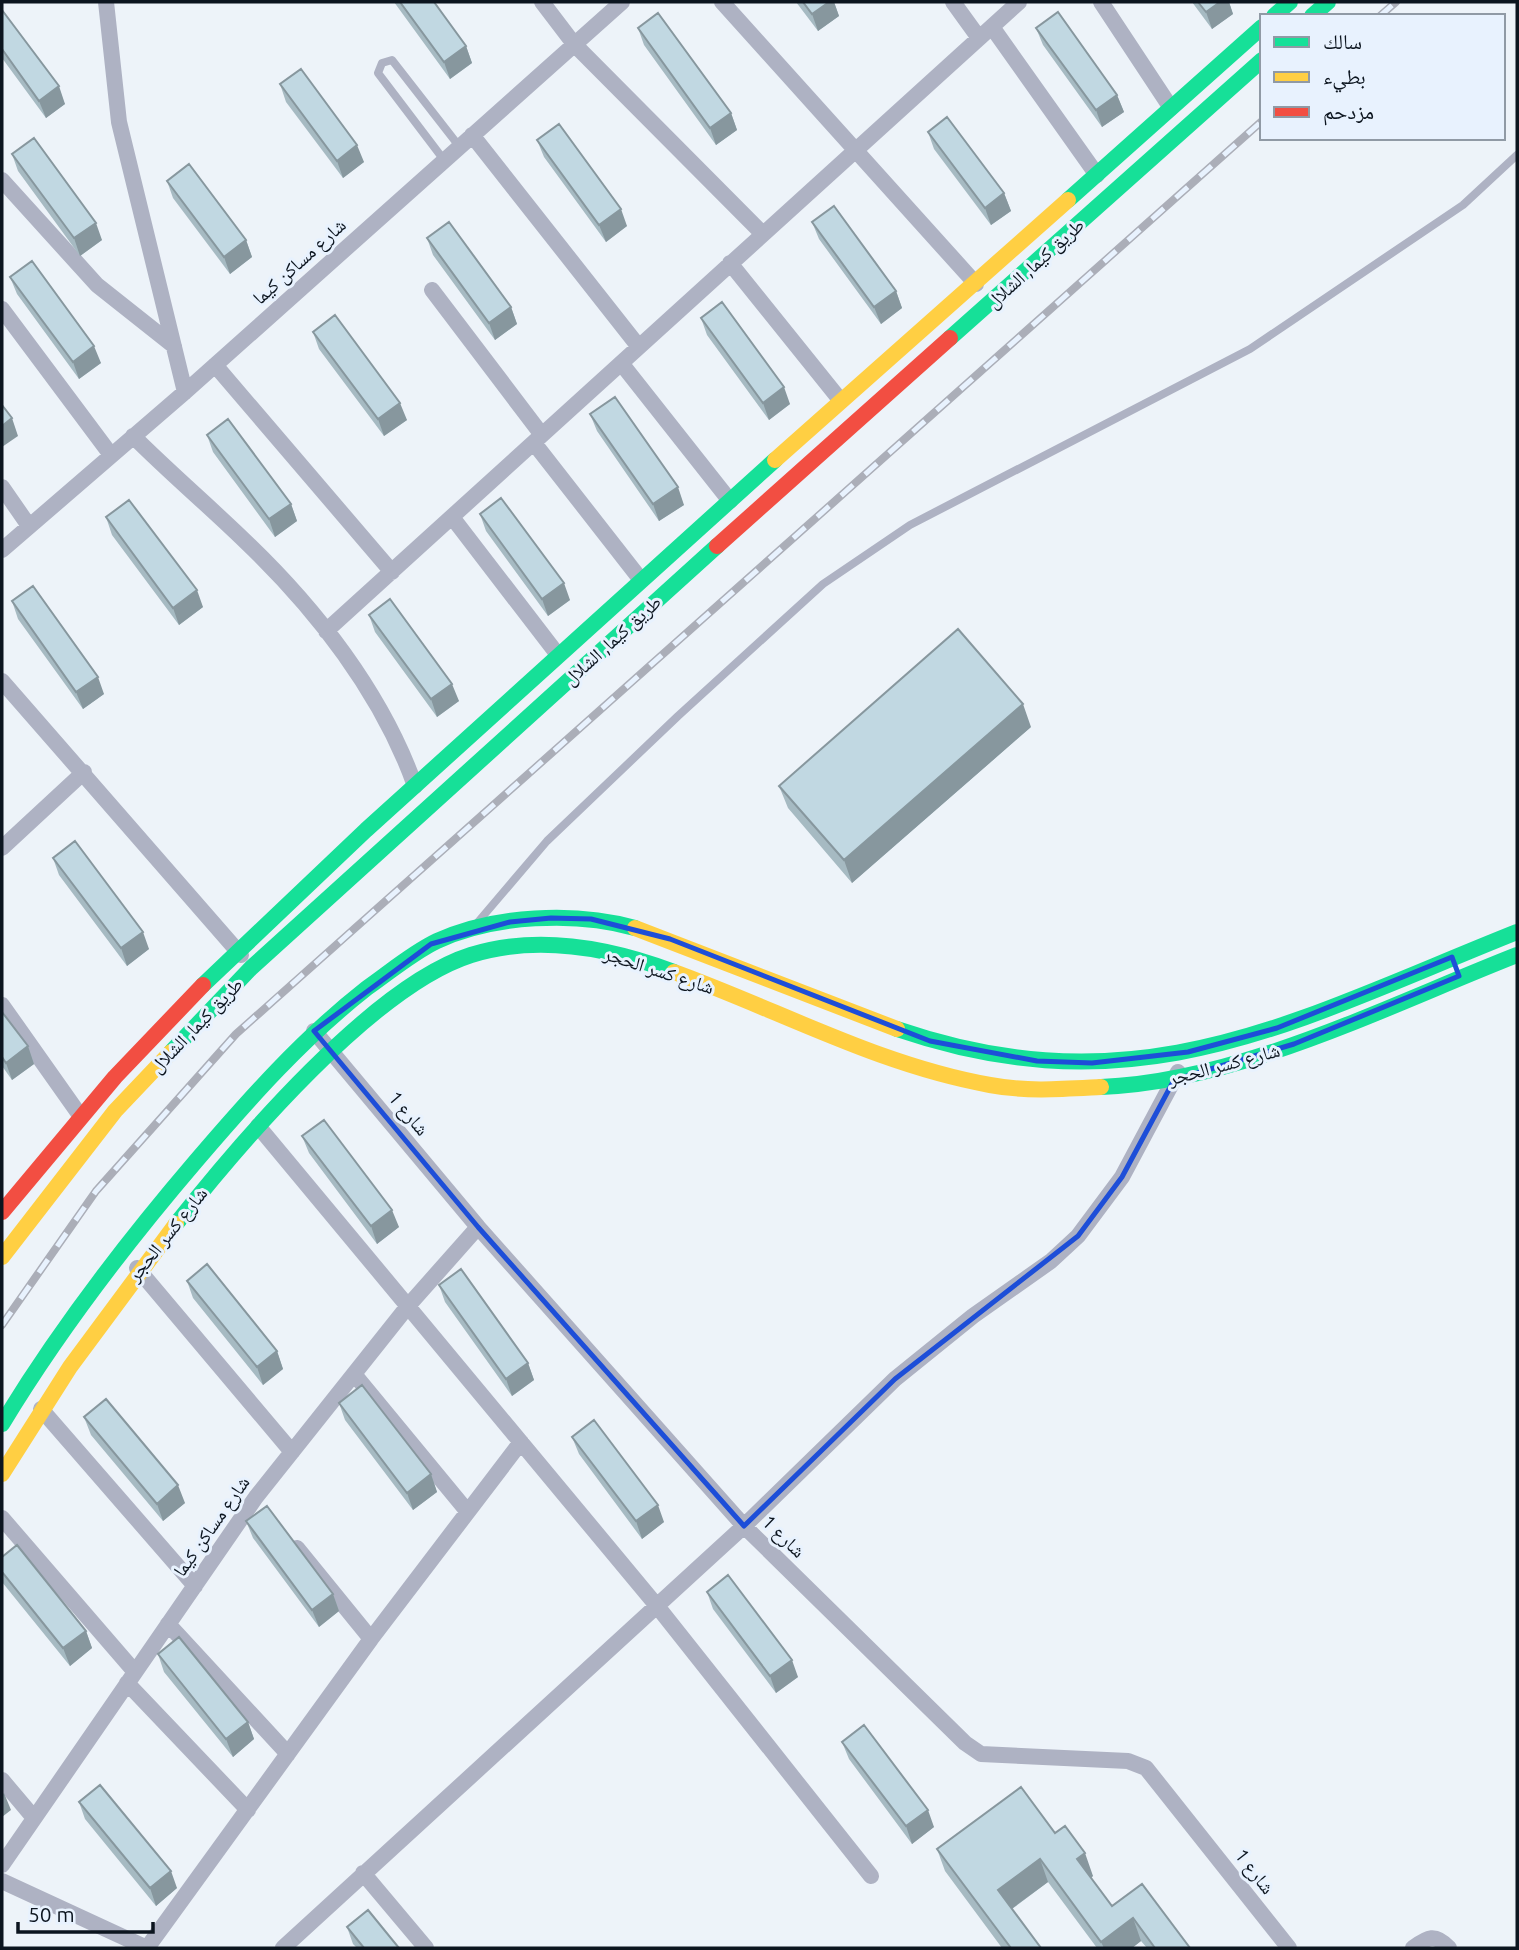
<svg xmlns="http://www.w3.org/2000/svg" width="1519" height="1950" viewBox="0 0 1519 1950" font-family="Ubuntu,'Noto Naskh Arabic',sans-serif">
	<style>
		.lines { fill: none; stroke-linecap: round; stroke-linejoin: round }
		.lane { stroke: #aeb2c3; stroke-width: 8 }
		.street { stroke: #aeb2c3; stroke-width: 16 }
		.fast { stroke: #16e098; stroke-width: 16 }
		.slow { stroke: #ffcf43; stroke-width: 16 }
		.jam { stroke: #f24e42; stroke-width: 16 }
		.rail-casing { stroke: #abaeb8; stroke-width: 8 }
		.rail { stroke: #e8f2fe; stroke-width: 5; stroke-dasharray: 16; stroke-linecap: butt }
		.wall { fill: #a6bac2 }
		.shaded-wall { fill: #87979e }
		.building { fill: #c1d8e2; stroke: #87979e; stroke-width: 2 }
		.marked { fill: none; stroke: #1d4ed8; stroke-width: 5; stroke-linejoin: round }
		.labels { text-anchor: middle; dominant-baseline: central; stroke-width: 6; stroke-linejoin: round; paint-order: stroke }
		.street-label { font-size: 19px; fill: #0c151f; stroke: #e8f2fe }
	</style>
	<rect width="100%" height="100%" fill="#edf3f9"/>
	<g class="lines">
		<path class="lane" d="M444 160 378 73 382 63 392 60 459 146
			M478 922 547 841 678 716 823 584 910 525 1250 349 1463 205 1517 155"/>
		<path class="street" d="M106 2 119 122 185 392
			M542 2 574 44 762 233
			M722 2 976 284
			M953 2 979 38
			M1101 2 1171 108
			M992 27 1097 175
			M472 135 639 347
			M2 180 97 285 174 346
			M730 263 841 401
			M432 290 542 435
			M2 309 111 455
			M621 363 730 501
			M215 365 392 572
			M133 436C170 473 209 506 246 542 316 609 382 693 415 786
			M534 443 641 580
			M2 487 29 526
			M452 517 558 655
			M2 550 185 392 622 2
			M326 631 1019 2
			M2 681 241 955
			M2 848 84 772
			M2 1005 79 1114
			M314 1031 478 1227 744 1526 965 1743 981 1754 1128 1761 1146 1768 1289 1948
			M258 1126 657 1606 871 1876
			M137 1268 292 1452
			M354 1374 467 1511
			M41 1409 195 1586
			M2 1518 135 1672
			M297 1548 371 1639
			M168 1624 288 1754
			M127 1683 248 1810
			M2 1780 34 1818
			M2 1865 256 1497 408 1306 478 1227
			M363 1873 426 1948
			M2 1881 147 1948
			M147 1948 371 1639 521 1442
			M283 1948 744 1526 895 1379 973 1316 1051 1261 1078 1236 1122 1177 1178 1072
			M1413 1948C1428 1937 1435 1933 1449 1948"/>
		<path class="fast" d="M1274 16 1290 2
			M1312 16 1328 2
			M1068 200 1262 27
			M950 338 1262 60
			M203 985 366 830 775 460
			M897 1029C1140 1112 1296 1020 1517 932
			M171 1052 251 968 717 546
			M1101 1087C1239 1082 1389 1005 1517 955
			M176 1224C240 1143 373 986 471 955 538 934 610 948 674 972
			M2 1424C59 1330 125 1244 196 1161 249 1099 303 1038 367 988 390 972 412 953 437 941 494 915 575 911 635 928"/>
		<path class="slow" d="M775 460 1068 200
			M635 928 897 1029
			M674 972C779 1010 878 1065 990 1085 1027 1092 1064 1089 1101 1087
			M2 1257 115 1111 171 1052
			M2 1474 70 1367 176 1224"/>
		<path class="jam" d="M717 546 950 338
			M2 1212 115 1077 203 985"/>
		<g class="rail-casing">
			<path id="rail" d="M1380 16 1396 2
				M2 1325 96 1191 236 1034 1262 121"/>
		</g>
		<use href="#rail" class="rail"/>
	</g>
	<path class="wall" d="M394 2H434L466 46 472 63 450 79Z
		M796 2H834L839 16 818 31Z
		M1192 2H1229L1233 14 1212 29Z
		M2 10 65 104 46 118 2 58Z
		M638 28 731 113 737 130 716 145 644 45Z
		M1036 28 1117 95 1124 112 1102 127 1043 45Z
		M280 84 364 162 343 178 286 102Z
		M928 132 1004 193 1011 211 991 225 934 149Z
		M537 140 627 226 606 242 544 157Z
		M12 154 102 240 80 256 18 171Z
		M167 181 246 240 252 257 230 274 173 198Z
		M812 222 896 291 902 308 881 324 819 239Z
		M427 238 511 307 517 324 495 340 433 255Z
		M10 277 101 363 79 379 17 294Z
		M701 318 790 404 769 420 707 335Z
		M313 332 407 420 384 436 319 349Z
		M590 414 684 505 659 521 597 431Z
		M207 435 291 504 297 521 275 537 213 452Z
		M480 514 570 600 548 616 486 531Z
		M106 517 203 607 179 625 112 535Z
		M12 601 104 694 83 709 18 619Z
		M369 615 459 701 437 717 375 632Z
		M1031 727 852 883 788 808 779 786Z
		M53 858 149 949 127 966 59 875Z
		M2 1012 28 1046 34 1064 12 1080 2 1066Z
		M302 1136 399 1227 377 1244 309 1153Z
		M187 1281 277 1351 283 1369 263 1385 193 1298Z
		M439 1285 528 1363 534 1380 512 1396 445 1302Z
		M339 1403 431 1474 437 1492 413 1510 345 1420Z
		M84 1417 185 1503 163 1521 91 1435Z
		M572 1437 664 1522 642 1539 579 1454Z
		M246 1521 333 1594 339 1611 319 1627 253 1538Z
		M2 1557 86 1631 92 1648 70 1666 2 1582Z
		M707 1592 798 1677 776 1693 713 1609Z
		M158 1654 248 1722 254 1739 233 1757 164 1672Z
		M842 1742 934 1827 912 1844 849 1759Z
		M79 1802 177 1888 156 1906 85 1819Z
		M1055 1833 1093 1876 1091 1878 1112 1906 1190 1948H1147L1141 1941 1132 1948H1097L1048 1882 1012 1909 1041 1948H1002L945 1871 937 1849Z
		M347 1927 399 1948H357L353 1944Z"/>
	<path class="shaded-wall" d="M829 2H834L839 16 818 31 812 14Z
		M1220 2H1229L1233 14 1212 29 1206 12Z
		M466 46 472 63 450 79 444 62Z
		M59 86 65 104 46 118 39 101Z
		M1117 95 1124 112 1102 127 1096 110Z
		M731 113 737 130 716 145 710 128Z
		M357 145 364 162 343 178 337 161Z
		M1004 193 1011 211 991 225 985 208Z
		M621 209 627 226 606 242 599 225Z
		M96 223 102 240 80 256 74 238Z
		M246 240 252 257 230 274 224 257Z
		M896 291 902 308 881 324 874 307Z
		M511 307 517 324 495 340 489 323Z
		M94 346 101 363 79 379 73 362Z
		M784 387 790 404 769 420 763 403Z
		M400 403 407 420 384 436 378 419Z
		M12 418 18 436 2 447V426Z
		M678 487 684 505 659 521 653 504Z
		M291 504 297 521 275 537 269 519Z
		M564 583 570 600 548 616 542 599Z
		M197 590 203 607 179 625 173 608Z
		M98 677 104 694 83 709 76 692Z
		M452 684 459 701 437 717 431 699Z
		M1023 704 1031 727 852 883 844 860Z
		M143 932 149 949 127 966 121 948Z
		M28 1046 34 1064 12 1080 6 1063Z
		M392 1210 399 1227 377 1244 371 1226Z
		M277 1351 283 1369 263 1385 257 1367Z
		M528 1363 534 1380 512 1396 506 1379Z
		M431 1474 437 1492 413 1510 407 1493Z
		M178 1485 185 1503 163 1521 157 1504Z
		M658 1505 664 1522 642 1539 636 1521Z
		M333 1594 339 1611 319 1627 312 1610Z
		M86 1631 92 1648 70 1666 63 1648Z
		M792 1660 798 1677 776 1693 770 1676Z
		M248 1722 254 1739 233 1757 226 1739Z
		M4 1793 11 1810 2 1817V1795Z
		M928 1810 934 1827 912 1844 906 1826Z
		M1085 1853 1093 1876 1085 1882 1077 1859Z
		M1040 1859 1048 1882 1006 1913 998 1890Z
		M171 1871 177 1888 156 1906 150 1888Z
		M1133 1918 1141 1941 1132 1948H1104L1101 1942Z"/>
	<path class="building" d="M400 2H434L466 46 444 62Z
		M803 2H829L812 14Z
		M1198 2H1220L1206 12Z
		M2 10 59 86 39 101 2 49Z
		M1058 12 1117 95 1096 110 1036 28Z
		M658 13 731 113 710 128 638 28Z
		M301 69 357 145 337 161 280 84Z
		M947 117 1004 193 985 208 928 132Z
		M559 124 621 209 599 225 537 140Z
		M34 138 96 223 74 238 12 154Z
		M189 164 246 240 224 257 167 181Z
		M834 206 896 291 874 307 812 222Z
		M449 222 511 307 489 323 427 238Z
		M32 261 94 346 73 362 10 277Z
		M722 302 784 387 763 403 701 318Z
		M335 315 400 403 378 419 313 332Z
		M615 397 678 487 653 504 590 414Z
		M2 405 12 418 2 426Z
		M228 419 291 504 269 519 207 435Z
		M501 498 564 583 542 599 480 514Z
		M129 500 197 590 173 608 106 517Z
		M33 586 98 677 76 692 12 601Z
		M390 599 452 684 431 699 369 615Z
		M958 629 1023 704 844 860 779 786Z
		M75 841 143 932 121 948 53 858Z
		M2 1012 28 1046 6 1063 2 1057Z
		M324 1120 392 1210 371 1226 302 1136Z
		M207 1264 277 1351 257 1367 187 1281Z
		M461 1269 528 1363 506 1379 439 1285Z
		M362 1385 431 1474 407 1493 339 1403Z
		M106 1399 178 1485 157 1504 84 1417Z
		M594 1420 658 1505 636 1521 572 1437Z
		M267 1506 333 1594 312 1610 246 1521Z
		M17 1545 86 1631 63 1648 2 1572V1557Z
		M728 1575 792 1660 770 1676 707 1592Z
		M179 1637 248 1722 226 1739 158 1654Z
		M864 1725 928 1810 906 1826 842 1742Z
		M100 1785 171 1871 150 1888 79 1802Z
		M1021 1787 1055 1833 1065 1826 1085 1853 1077 1859 1112 1906 1142 1884 1190 1948H1155L1133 1918 1101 1942 1040 1859 998 1890 1041 1948H1011L937 1849Z
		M368 1910 399 1948H364L347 1927Z"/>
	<path class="marked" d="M551 918 591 919 670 939 930 1041 1037 1061 1092 1063 1188 1052 1277 1028 1452 957 1459 976 1294 1044 1174 1080 1122 1177 1078 1236 895 1379 744 1526 478 1227 314 1031 431 944 510 922Z"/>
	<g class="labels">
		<g class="street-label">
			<text transform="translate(299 261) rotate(-42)">شارع مساكن كيما</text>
			<text transform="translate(1035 263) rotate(-42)">طريق كيما, الشلال</text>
			<text transform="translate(612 640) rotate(-42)">طريق كيما, الشلال</text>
			<text transform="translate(659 970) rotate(18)">شارع كسر الحجر</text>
			<text transform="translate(196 1025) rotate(-46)">طريق كيما, الشلال</text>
			<text transform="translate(1224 1064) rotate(-15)">شارع كسر الحجر</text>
			<text transform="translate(409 1113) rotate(50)">شارع 1</text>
			<text transform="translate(167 1234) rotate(-51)">شارع كسر الحجر</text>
			<text transform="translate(211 1526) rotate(-55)">شارع مساكن كيما</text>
			<text transform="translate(784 1536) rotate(44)">شارع 1</text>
			<text transform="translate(1255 1871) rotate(52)">شارع 1</text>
		</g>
	</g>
	<rect width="1519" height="1950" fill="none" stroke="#0c151f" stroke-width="7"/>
	<rect x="1260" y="14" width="245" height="126" fill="#e8f2fe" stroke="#909aa5" stroke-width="2"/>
	<rect x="1274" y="37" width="35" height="10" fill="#16e098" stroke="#909aa5" stroke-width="2"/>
	<text x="1323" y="49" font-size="21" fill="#0c151f">سالك</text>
	<rect x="1274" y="72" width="35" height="10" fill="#ffcf43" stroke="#909aa5" stroke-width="2"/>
	<text x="1323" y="84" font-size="21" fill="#0c151f">بطيء</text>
	<rect x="1274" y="107" width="35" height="10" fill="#f24e42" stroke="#909aa5" stroke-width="2"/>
	<text x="1323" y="119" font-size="21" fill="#0c151f">مزدحم</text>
	<path d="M18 1922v10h135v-10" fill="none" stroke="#0c151f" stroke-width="3.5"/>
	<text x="28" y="1922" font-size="21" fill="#0c151f" stroke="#e8f2fe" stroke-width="5" paint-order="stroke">50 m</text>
</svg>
